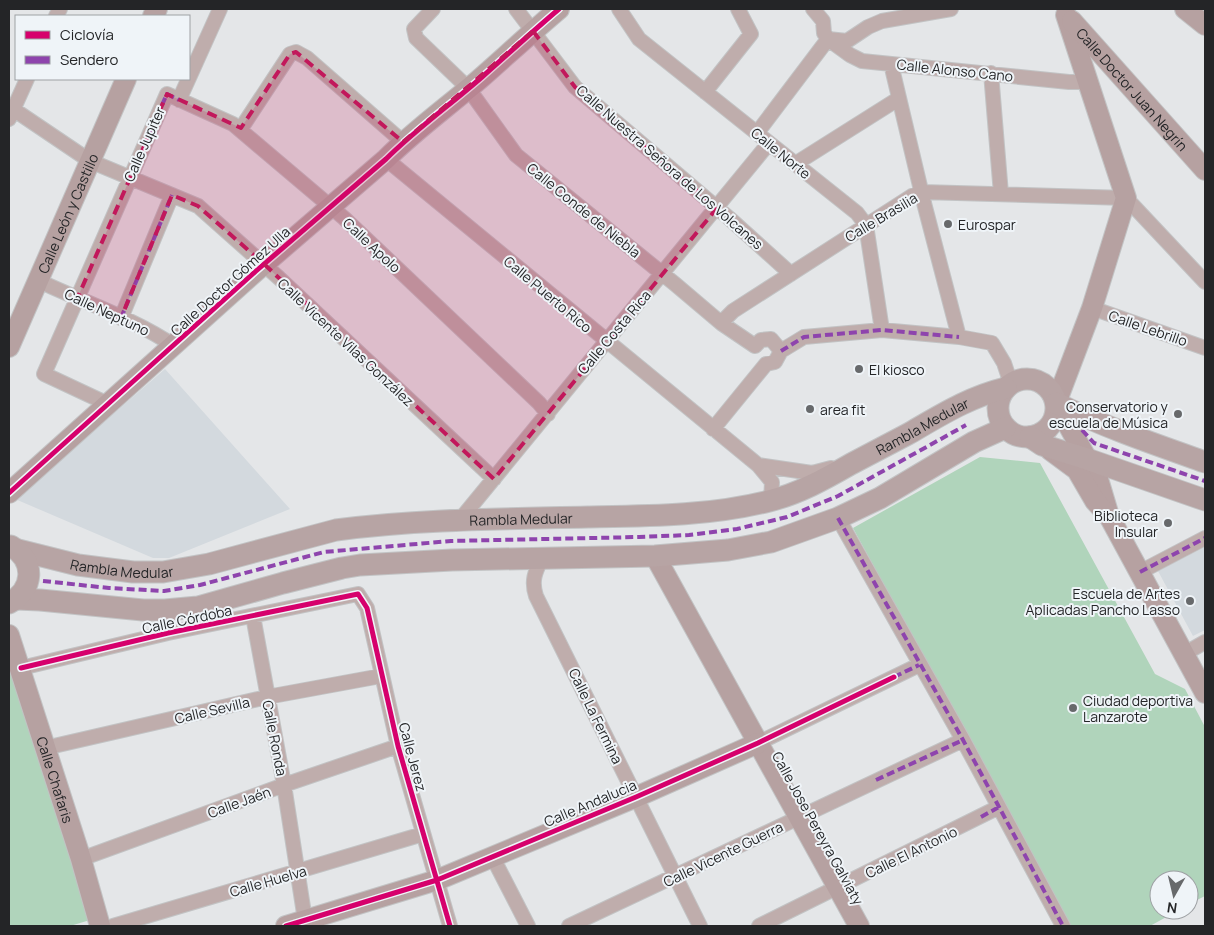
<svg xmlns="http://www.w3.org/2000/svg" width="1214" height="935" viewBox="0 0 1214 935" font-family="Manrope,sans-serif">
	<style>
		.built { fill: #d3d9de }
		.pitch { fill: #b0d4bb }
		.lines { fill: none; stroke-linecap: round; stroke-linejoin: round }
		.street-casing { stroke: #c2c3c4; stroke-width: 16 }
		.secondary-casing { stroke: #c2c3c4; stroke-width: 22 }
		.primary-casing { stroke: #c2c3c4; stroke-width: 23 }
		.street { stroke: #bfadac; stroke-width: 14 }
		.secondary { stroke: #b6a1a1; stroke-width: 20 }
		.primary { stroke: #b7a4a4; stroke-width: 21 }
		.quiet { stroke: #8e44ad; stroke-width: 4; stroke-dasharray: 8 4; stroke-linecap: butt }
		.cycleway-casing { stroke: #eff4f8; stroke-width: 8 }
		.cycleway { stroke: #d6006c; stroke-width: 5 }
		.marked { fill: #c2185b; fill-opacity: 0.2; stroke: #c2185b; stroke-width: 4; stroke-dasharray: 10 6; stroke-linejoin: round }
		.poi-dot { fill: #67696b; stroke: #eff4f8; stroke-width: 2 }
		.labels { text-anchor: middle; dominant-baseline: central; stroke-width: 4; stroke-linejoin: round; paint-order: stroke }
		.street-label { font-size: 14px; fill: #242527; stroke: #eff4f8 }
		.poi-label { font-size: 14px; fill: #242527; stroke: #eff4f8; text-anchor: start }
	</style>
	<rect width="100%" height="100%" fill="#e4e6e8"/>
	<path class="built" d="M165 369 290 509 169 558H153L15 499Z
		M1205 547V630L1193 636 1158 571Z"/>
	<path class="pitch" d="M980 457 1040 463 1155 674 1185 689 1205 727V896L1189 904V880H1159V910H1179L1150 926H1069L853 528Z
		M9 663 90 920 70 926H9Z"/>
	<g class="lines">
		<g class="street-casing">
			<path id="street" d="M433 9 414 29 416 38 468 88 516 155 675 284 721 323 755 346
				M516 9 575 87 729 218 791 274
				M619 9 639 39 857 213 866 225 882 330
				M813 9 823 21 824 33 828 39 850 55 862 61 1069 82H1088
				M56 16 60 9
				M828 39 847 41 868 27 882 21 951 9
				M891 64 924 203 959 337
				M991 73 1001 194
				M705 92 751 34 738 9
				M179 100 220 9
				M13 109 90 161 198 206 279 278 494 479
				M9 119 27 79
				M240 130 290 54 296 52 307 58 403 142
				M757 133 828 39
				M386 159 758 465 772 482 771 501
				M795 164 898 99
				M39 281C81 301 137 320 174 346
				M1092 308 1205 348
				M121 318 172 195
				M721 323 733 311 912 196 922 192 1126 198 1205 282
				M755 346 761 340 771 339 781 351
				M108 404 44 374 167 94 233 124 344 218 539 403 548 414
				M713 429 766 364 775 362 781 351 804 337 882 330 959 337 992 343 1004 363 1011 384
				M758 465 812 473 831 468
				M838 518 963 740 1063 926
				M459 521 769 143
				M542 558C535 572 531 581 536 596L700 926
				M1140 572 1205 538
				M253 616 284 785 305 920
				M1184 654 1205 642
				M21 668 168 633 358 594 367 608 398 746 450 926
				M758 743 919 665
				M45 748 267 697 381 676
				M492 856 528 926
				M81 859 284 785 398 746
				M113 926 423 834
				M569 926 963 740
				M759 926 999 807"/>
		</g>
		<g class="secondary-casing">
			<g id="secondary">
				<path d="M1185 9 1205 25"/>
				<path d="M1066 15 1126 198 1092 308 1056 403 1098 479 1109 516"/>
				<path d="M153 16 157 9"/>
				<path id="s1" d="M1072 21 1205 170"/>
				<path id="s2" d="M9 347 126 79"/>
				<path d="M1050 450 1077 470 1095 501 1109 516 1205 693"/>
				<path d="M9 493 256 271 386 159C416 129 450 105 482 77 508 54 533 31 559 9"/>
				<path d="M655 556 859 926"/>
				<path id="s3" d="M9 635 81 859 100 926"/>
				<path d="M286 926 437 880 636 797 758 743"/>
			</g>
		</g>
		<g class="primary-casing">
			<g id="primary">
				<circle cx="1027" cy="408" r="29"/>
				<path d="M1056 403C1104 427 1154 444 1205 462"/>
				<path d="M1030 437 1042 445 1087 459 1205 500"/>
				<path id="s4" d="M18 550 78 565 133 572H163L209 564 336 530C419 519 504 519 588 517 648 516 710 516 769 501 798 494 825 479 851 464 870 454 889 444 908 434 941 415 969 397 1006 388"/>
				<path d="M16 599 40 600 143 610H165L198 607 283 583 342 568 360 565 452 560 655 556 728 550 771 542 838 518 880 498 974 442 1005 428"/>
				<path d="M9 603C34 590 36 561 11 546"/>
			</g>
		</g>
		<use href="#street" class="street"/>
		<use href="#secondary" class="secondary"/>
		<use href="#primary" class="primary"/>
		<path class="quiet" d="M147 138 167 94 179 100
			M121 318 172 195
			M781 351 804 337 882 330 959 337
			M1082 430 1094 443 1205 481
			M838 518 963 740 1063 926
			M1140 572 1205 538
			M43 581 109 588 164 591 200 585 324 552 451 541 639 537 689 535 737 529 787 517 838 496 966 425
			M894 677 919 665
			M876 780 963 740
			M981 817 999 807"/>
		<g class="cycleway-casing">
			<path id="cycleway" d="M9 493 256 271 386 159C416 129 450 105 482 77 508 54 533 31 559 9
				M21 668 168 633 358 594 367 608 398 746 450 926
				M286 926 437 880 636 797 758 743 894 677"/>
		</g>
		<use href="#cycleway" class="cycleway"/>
	</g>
	<path class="marked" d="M533 31 575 87 717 208 494 479 264 264 198 206 172 195 121 318 77 299 167 94 241 128 290 54 296 52 403 142Z"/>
	<g class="poi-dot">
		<circle cx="948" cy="224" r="5"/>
		<circle cx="859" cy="369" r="5"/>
		<circle cx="810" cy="409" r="5"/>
		<circle cx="1178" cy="414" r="5"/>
		<circle cx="1168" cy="523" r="5"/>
		<circle cx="1190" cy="601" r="5"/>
		<circle cx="1073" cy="708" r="5"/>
	</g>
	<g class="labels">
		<g class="street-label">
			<text transform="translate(955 70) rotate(6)">Calle Alonso Cano</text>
			<text stroke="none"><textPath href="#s1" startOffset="91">Calle Doctor Juan Negrín</textPath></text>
			<text transform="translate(144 144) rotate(-66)">Calle Jupiter</text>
			<text transform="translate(781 153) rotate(39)">Calle Norte</text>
			<text transform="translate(670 167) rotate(41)">Calle Nuestra Señora de Los Volcanes</text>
			<text transform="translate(584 210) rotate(39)">Calle Conde de Niebla</text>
			<text stroke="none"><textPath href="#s2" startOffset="146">Calle León y Castillo</textPath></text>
			<text transform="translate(881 217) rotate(-31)">Calle Brasilia</text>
			<text transform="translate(372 245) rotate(43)">Calle Apolo</text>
			<text transform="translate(230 281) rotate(-42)">Calle Doctor Gómez Ulla</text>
			<text transform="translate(548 294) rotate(40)">Calle Puerto Rico</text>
			<text transform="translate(107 312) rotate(25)">Calle Neptuno</text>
			<text transform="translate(1148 328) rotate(19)">Calle Lebrillo</text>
			<text transform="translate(614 332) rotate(-50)">Calle Costa Rica</text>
			<text transform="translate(346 342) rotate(43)">Calle Vicente Vilas González</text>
			<text stroke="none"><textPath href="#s4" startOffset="931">Rambla Medular</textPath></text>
			<text stroke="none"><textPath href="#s4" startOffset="511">Rambla Medular</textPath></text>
			<text stroke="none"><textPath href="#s4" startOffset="106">Rambla Medular</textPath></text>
			<text transform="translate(187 619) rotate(-12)">Calle Córdoba</text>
			<text transform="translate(212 710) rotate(-13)">Calle Sevilla</text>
			<text transform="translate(596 716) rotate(64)">Calle La Fermina</text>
			<text transform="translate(275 738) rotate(79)">Calle Ronda</text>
			<text transform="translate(413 757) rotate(75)">Calle Jerez</text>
			<text stroke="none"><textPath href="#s3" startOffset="152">Calle Chafaris</textPath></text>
			<text transform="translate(239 802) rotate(-20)">Calle Jaén</text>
			<text transform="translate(590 803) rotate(-23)">Calle Andalucia</text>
			<text transform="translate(818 828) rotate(61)">Calle Jose Pereyra Galviaty</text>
			<text transform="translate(911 852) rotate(-26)">Calle El Antonio</text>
			<text transform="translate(723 854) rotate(-26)">Calle Vicente Guerra</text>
			<text transform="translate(268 881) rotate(-16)">Calle Huelva</text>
		</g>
		<g class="poi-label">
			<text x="958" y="224">Eurospar</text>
			<text x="869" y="369">El kiosco</text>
			<text x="1168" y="406" text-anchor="end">Conservatorio y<tspan x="1168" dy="16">escuela de Música</tspan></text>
			<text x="820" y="409">area fit</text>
			<text x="1158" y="515" text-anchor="end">Biblioteca<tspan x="1158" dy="16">Insular</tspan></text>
			<text x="1180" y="593" text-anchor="end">Escuela de Artes<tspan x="1180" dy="16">Aplicadas Pancho Lasso</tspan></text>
			<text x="1083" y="700">Ciudad deportiva<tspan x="1083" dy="16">Lanzarote</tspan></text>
		</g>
	</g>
	<rect width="1214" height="935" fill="none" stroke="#242527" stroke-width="20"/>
	<rect x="15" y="15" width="175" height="65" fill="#eff4f8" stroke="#9ea1a4"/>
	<rect x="25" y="31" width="25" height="8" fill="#d6006c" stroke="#9ea1a4"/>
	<text x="60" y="40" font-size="15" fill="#242527">Ciclovía</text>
	<rect x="25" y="56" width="25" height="8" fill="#8e44ad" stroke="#9ea1a4"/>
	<text x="60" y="65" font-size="15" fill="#242527">Sendero</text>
	<g transform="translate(1174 895) rotate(188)"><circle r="24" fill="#eff4f8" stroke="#9ea1a4"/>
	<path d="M0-4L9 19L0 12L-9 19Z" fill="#67696b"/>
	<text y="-8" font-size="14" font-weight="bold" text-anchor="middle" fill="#242527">N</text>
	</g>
</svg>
